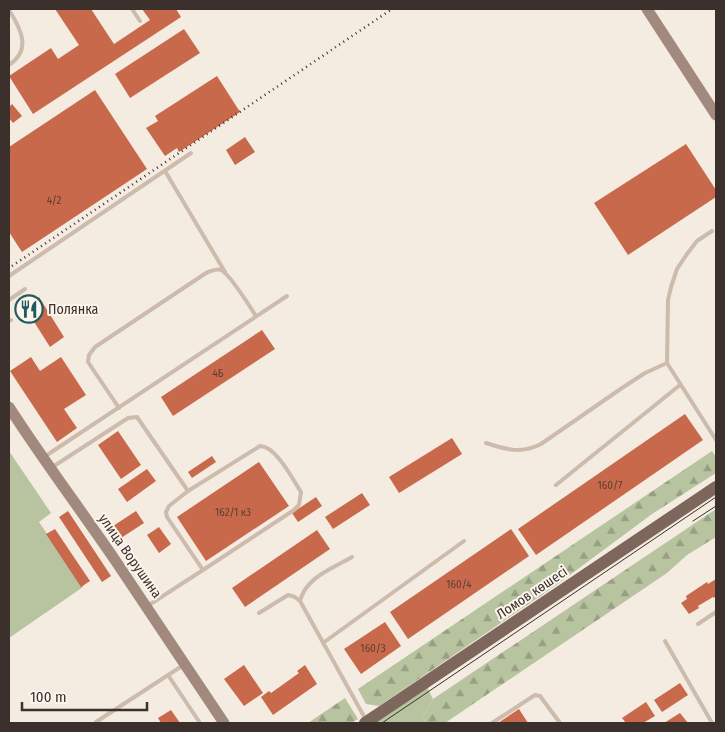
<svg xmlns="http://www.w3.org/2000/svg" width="725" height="732" viewBox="0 0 725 732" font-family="'Fira Sans Condensed',sans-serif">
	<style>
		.green { fill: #b8c4a0 }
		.forest { fill: url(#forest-firs) }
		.building { fill: #c8694b }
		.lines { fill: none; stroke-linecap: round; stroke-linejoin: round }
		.lane { stroke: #cdbbac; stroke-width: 4 }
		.secondary { stroke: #a18a7d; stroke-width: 11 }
		.primary { stroke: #7d675c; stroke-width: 12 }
		.tram { stroke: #3b302b; stroke-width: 1 }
		.rail { stroke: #3b302b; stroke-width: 2.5; stroke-dasharray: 1 4; stroke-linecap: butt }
		.labels { text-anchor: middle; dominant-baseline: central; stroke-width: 4; stroke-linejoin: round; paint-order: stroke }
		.number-label { font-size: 11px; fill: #5e3e33 }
		.poi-label { font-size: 14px; fill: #3b302b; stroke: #fbf5ee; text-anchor: start }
		.street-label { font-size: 14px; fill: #3b302b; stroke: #fbf5ee }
	</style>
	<defs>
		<pattern id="forest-firs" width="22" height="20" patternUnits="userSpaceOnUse" patternTransform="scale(1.25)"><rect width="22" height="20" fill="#b8c4a0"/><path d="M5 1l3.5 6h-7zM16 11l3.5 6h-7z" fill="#97a083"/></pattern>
	</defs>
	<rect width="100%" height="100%" fill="#f4ebe1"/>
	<path class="green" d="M9 451 51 513 39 522 83 587 9 638Z
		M427 687 433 699 423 717 426 723H372Z"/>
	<path class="forest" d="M712 451 716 457V473L652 514 555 586 379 706 366 704 358 689Z
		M716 509V537L687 555 667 573 445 723H426L423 717 433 699Z
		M345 698 358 719 351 723H308Z"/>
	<path class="building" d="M55 9H91L114 44 150 20 142 9H176L181 17 33 114 9 76 51 48 58 59 79 45Z
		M184 29 200 53 130 98 115 74Z
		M217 76 240 112 179 152 177 148 165 156 146 128 158 121 155 116Z
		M95 90 147 169 22 252 9 232V147Z
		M12 104 22 116 13 123 9 118V107Z
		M245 137 255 152 235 165 226 150Z
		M686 144 716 190V197L628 255 594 203Z
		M39 297 64 337 50 347 24 306Z
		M262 330 275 349 173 416 161 397Z
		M31 357 40 371 61 357 86 395 64 409 77 428 57 442 10 371Z
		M685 414 703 440 536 555 518 529Z
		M118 431 141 465 121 479 98 445Z
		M452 438 462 454 399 493 389 477Z
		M212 456 216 462 192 478 188 472Z
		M259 462 289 506 206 561 177 517Z
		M147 469 156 481 127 502 118 489Z
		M362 493 370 505 333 529 325 517Z
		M316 497 322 506 298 522 292 513Z
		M68 511 111 576 102 582 59 517Z
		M136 511 144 523 121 538 113 526Z
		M159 527 171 544 159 553 147 535Z
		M55 529 90 581 81 587 46 534Z
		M511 529 529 556 408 639 390 612Z
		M317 530 330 549 245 607 232 588Z
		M716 579V596L714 598 713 597 698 606 699 608 689 614 681 603 687 599 686 596 707 582 708 584Z
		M385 622 401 646 361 674 344 649Z
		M244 665 263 693 244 706 224 679Z
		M305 665 317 684 273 715 261 697 269 691 271 693 299 673 297 671Z
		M680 683 688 695 662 712 654 700Z
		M646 702 655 716 643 723H626L622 718Z
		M519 709 528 723H498Z
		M171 710 180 723H161L158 718Z
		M680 713 688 723H664Z"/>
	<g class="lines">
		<path class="lane" d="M132 9 140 21
			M9 10C21 29 32 50 9 65
			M165 171 225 272
			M712 231 697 241 687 254 677 269 671 287 668 300 667 363 716 440
			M9 276 191 153
			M9 300 25 289
			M9 321 11 320
			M119 408 88 362 89 355 95 347 206 273C211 271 216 268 221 270 230 274 250 307 256 316
			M486 443C507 450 521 454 541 444L622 388 645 373 667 363
			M260 446C276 446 293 480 301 492L299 505 294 510 203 570 167 517 166 512 169 506 188 491Z
			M44 457 287 296
			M51 468 128 418 137 417 188 491
			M556 485 680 385
			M300 601C306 577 332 569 352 557
			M149 605 203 570
			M259 613 288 595 295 597 300 601 366 720
			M698 624 716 612
			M665 641 712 723
			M323 643 464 541
			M168 675 200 723
			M96 722 182 666
			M492 723 535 695 540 696 560 723"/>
		<path class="secondary" d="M647 9 716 115
			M9 407C43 460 81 510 117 563 153 616 188 670 224 723"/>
		<path class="primary" d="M365 723 716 487"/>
		<path class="tram" d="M693 521 716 506
			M382 723 716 497"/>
		<path class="rail" d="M12 266 392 9"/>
	</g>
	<defs>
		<g id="restaurant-ring" transform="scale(1.4375)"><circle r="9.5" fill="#fbf5ee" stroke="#1f5a5e" stroke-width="1.5"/><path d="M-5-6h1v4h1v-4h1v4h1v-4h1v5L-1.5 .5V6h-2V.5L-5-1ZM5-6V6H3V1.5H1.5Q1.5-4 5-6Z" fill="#1f5a5e"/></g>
	</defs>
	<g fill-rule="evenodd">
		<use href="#restaurant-ring" x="29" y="309"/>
	</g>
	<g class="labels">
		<g class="number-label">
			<text x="54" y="200">4/2</text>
			<text x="218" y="373">4Б</text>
			<text x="610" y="485">160/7</text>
			<text x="233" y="512">162/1 к3</text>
			<text x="459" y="584">160/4</text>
			<text x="373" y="648">160/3</text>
		</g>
		<g class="poi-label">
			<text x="48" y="309">Полянка</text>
		</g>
		<g class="street-label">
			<text transform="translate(130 556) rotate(55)">улица Ворушина</text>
			<text transform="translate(532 593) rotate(-34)">Ломов көшесі</text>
		</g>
	</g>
	<rect width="725" height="732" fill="none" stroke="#3b302b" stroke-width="20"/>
	<path d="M22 702v8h125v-8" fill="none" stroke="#3b302b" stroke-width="2.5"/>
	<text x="30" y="702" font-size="15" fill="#3b302b" stroke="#fbf5ee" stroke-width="4" paint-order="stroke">100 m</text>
</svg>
